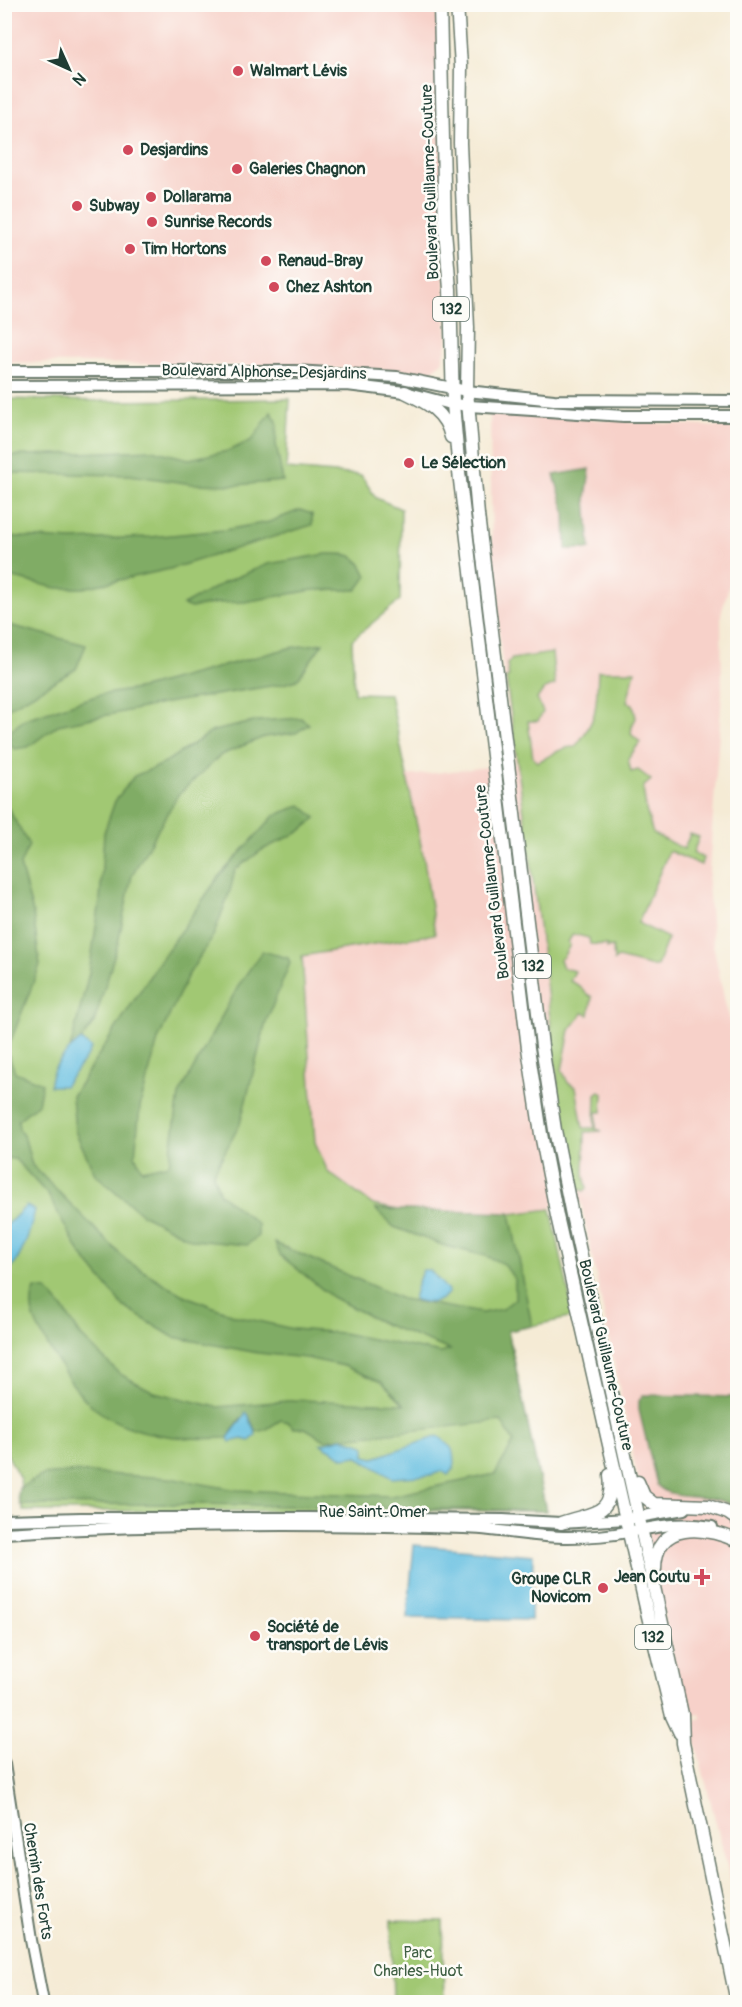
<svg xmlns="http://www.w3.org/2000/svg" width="742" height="2007" viewBox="0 0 742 2007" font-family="Pangolin,sans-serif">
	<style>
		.built { fill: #f7d1c9 }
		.green { fill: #a1c873; stroke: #608254; stroke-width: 1.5 }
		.forest { fill: #80ac65; stroke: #50744c; stroke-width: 1.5 }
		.water { fill: #62bde0; stroke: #407d8a; stroke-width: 1.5 }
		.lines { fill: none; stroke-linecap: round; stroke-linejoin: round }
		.secondary-casing { stroke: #6a7a6c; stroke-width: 14 }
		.primary-casing { stroke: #6a7a6c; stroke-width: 15 }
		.secondary { stroke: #fff; stroke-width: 10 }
		.primary { stroke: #fff; stroke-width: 12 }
		.poi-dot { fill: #d1495b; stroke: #fdfcf7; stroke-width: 2 }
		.labels { text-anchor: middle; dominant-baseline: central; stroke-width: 5; stroke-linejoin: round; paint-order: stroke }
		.shield { fill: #fdfcf7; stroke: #62766e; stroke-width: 1.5 }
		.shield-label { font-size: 15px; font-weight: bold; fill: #1f3d34 }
		.poi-label { font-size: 16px; font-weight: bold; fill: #1f3d34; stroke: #fdfcf7; text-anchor: start }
		.street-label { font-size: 16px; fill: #1f3d34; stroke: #fdfcf7 }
		.park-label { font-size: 16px; fill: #406044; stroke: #fdfcf7 }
	</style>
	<rect width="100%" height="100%" fill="#fdfcf7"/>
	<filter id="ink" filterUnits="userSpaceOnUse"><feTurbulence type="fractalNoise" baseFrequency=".0167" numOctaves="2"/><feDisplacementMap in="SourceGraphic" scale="12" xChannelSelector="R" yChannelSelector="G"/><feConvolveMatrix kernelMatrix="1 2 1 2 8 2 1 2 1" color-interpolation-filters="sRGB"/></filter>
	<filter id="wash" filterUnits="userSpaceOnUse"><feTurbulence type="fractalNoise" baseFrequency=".008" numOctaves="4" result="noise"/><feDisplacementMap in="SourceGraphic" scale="24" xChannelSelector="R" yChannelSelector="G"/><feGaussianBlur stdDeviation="1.35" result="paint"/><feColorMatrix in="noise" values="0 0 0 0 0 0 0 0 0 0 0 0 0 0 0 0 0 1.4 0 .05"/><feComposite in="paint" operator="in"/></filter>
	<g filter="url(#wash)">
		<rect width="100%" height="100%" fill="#f5ebd5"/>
		<path class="built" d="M5 5H437L447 343 442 362 427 375 419 372 285 366 5 362Z
			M490 413 736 428 737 557 721 614 722 693 708 884 713 944 726 1007 738 1044 737 1905 690 1721 701 1718 700 1713 686 1716 649 1550 644 1496 640 1489 581 1202 569 1201 555 1203 551 1209 486 1217 413 1213 373 1205 328 1172 315 1142 302 956 435 934 424 860 407 776 515 764 501 652 492 555Z"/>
		<path class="green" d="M4 399 110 401 290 399 286 469 361 475 376 498 401 509 400 600 352 640 354 693 390 694 424 860 435 934 302 956 315 1142 328 1172 373 1205 413 1213 486 1217 551 1209 574 1317 508 1331 546 1511H23L20 1479 7 1454 4 1444Z
			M552 653 555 685 543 690 537 699 543 712 538 721H528L533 758 537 762C552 756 559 747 575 747 599 717 596 708 598 671H635L627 702 633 704 636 718 632 726 631 734 640 742 628 759 631 772 638 770 651 780 643 787 646 810 653 834 684 849 690 834 699 837 693 853 703 858 701 865 669 851 638 923 668 938 657 966H649L618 958 614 961 613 947 607 948V945L590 944 589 938 573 934 568 942 570 945 563 957 560 959 563 968 575 971 570 981C584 986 582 993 592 997L589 1015 583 1013 570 1030 562 1070 568 1083 576 1087 583 1128H595L596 1094 600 1091 603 1094 602 1112H597L596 1129 602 1131 585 1132 584 1175 587 1188 584 1191 576 1188 573 1184 562 1130 565 1126V1122H562L541 940 506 678 509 677 507 664 512 659Z
			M391 1920 443 1921 445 2002H393Z"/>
		<path class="forest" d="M271 412 277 421 276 444 283 481 237 485 192 484 130 475 5 473V456L152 450 189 459 228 451 252 440Z
			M590 469 586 498 590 549H566L565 511 554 475Z
			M300 510 312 514V525L170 569 83 588H57L5 576V536L71 540 151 537 224 530 269 522Z
			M327 554C351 554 357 553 367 576L357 590H313L244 602 218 603 191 608 183 605 225 582 268 564Z
			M5 624 86 645 76 669 5 710Z
			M323 643 297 680 283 684 172 702 58 725 28 747 14 749 9 743 10 731 25 719 99 695 143 688 289 648Z
			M301 718 309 724 296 733 264 737 221 755 178 795 132 875 118 943 94 1023 81 1040 70 1049 89 973 100 901 104 833 115 801 134 776 161 765 213 731 258 721Z
			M4 801 29 845 20 865 33 913 40 965 7 1051 15 1072 42 1083 38 1104 18 1120 19 1129 25 1139 32 1165 127 1261 181 1294 236 1316 293 1329 342 1333 441 1353 450 1350 384 1324 332 1297 280 1255 275 1243 402 1299 482 1313 502 1309 515 1299V1280L504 1264 486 1256 445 1246 394 1227 375 1209 510 1213 532 1326 508 1331 546 1511 192 1504 20 1505 18 1496 19 1488 43 1475 73 1472 169 1478 237 1490 391 1496 495 1474 514 1442 501 1421 325 1440 305 1428H294L288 1422 281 1420 265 1430 256 1432 248 1414 240 1419 228 1438C183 1440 130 1437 93 1407 75 1392 59 1364 47 1344 37 1326 26 1310 35 1289L47 1290 62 1307 81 1336 120 1374 154 1392 217 1407 299 1400 404 1404 382 1382 344 1366 306 1358 258 1353 173 1337 124 1307 80 1253 48 1195 15 1159 5 1158Z
			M301 805 316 818 299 832 262 850 235 870 230 891 214 934 187 977 158 1040 140 1106 135 1155 142 1170 169 1164 179 1095 240 983 262 951 288 958 290 963 266 1022 240 1124 213 1174 220 1194 258 1224V1236L247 1245 193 1240 143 1215 95 1174 75 1131 72 1096 157 965 220 875 274 816Z
			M643 1395 737 1397V1508C732 1505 725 1502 719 1500 700 1495 672 1501 657 1485L639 1410V1401Z"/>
		<path class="water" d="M81 1040 91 1048 88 1055 64 1086H50C49 1068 68 1050 81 1040Z
			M26 1206 35 1210C31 1228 21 1264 5 1273V1227Z
			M423 1270H430L449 1292C439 1305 427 1304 413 1299 414 1295 420 1274 423 1270Z
			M246 1413 248 1414 256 1435 250 1441 242 1439 230 1442 228 1438Z
			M438 1436C454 1447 454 1450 454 1469L448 1475 442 1471 432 1475 392 1478 357 1456 344 1458 321 1444 342 1438 365 1445V1456L374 1458Z
			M414 1545 533 1555 531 1620 407 1618Z"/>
	</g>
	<g filter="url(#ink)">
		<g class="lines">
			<g class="secondary-casing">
				<path id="secondary" d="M4 371H295L397 377 467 391 554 400 738 401
					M4 386 347 385 405 392 447 403 469 406 624 416H738
					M4 1520 81 1518H309L503 1520 561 1523 627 1519 684 1509
					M4 1533C157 1524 311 1523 464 1528 499 1529 533 1537 568 1537 587 1537 608 1536 627 1532 658 1527 680 1521 712 1527
					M4 1764 31 1940 43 2002"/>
			</g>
			<g class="primary-casing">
				<path id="primary" d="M440 4 445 230 450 289 453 404 459 472 528 1048 541 1134 557 1216 647 1612 672 1716 680 1733
					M457 4 461 66 460 143 468 328 467 391 478 515 542 1046 555 1130 572 1215 682 1714 683 1743 737 2002
					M405 392C426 402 446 412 451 437
					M638 1482 644 1496 654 1504 708 1506 728 1513 738 1520
					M561 1523C591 1512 615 1517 610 1475
					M655 1569C655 1519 706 1527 738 1541"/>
			</g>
			<use href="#secondary" class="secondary"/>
			<use href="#primary" class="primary"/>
		</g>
	</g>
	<g class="poi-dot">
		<circle cx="238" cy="71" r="6"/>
		<circle cx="128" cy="150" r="6"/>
		<circle cx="237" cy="169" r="6"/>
		<circle cx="151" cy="197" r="6"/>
		<circle cx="77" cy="206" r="6"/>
		<circle cx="152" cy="222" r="6"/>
		<circle cx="130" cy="249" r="6"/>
		<circle cx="266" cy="261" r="6"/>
		<circle cx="274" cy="287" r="6"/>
		<circle cx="409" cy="463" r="6"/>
		<path d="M699 1568h6v6h6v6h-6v6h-6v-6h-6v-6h6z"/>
		<circle cx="603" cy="1588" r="6"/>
		<circle cx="255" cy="1636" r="6"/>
	</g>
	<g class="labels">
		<g class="shield">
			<rect x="433" y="297" width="36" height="24" rx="4.5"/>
			<rect x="515" y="954" width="36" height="24" rx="4.5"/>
			<rect x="635" y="1625" width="36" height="24" rx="4.5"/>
		</g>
		<g class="shield-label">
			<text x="451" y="309">132</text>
			<text x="533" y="966">132</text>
			<text x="653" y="1637">132</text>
		</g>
		<g class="poi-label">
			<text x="250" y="71">Walmart Lévis</text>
			<text x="140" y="150">Desjardins</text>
			<text x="249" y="169">Galeries Chagnon</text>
			<text x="163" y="197">Dollarama</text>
			<text x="89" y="206">Subway</text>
			<text x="164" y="222">Sunrise Records</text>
			<text x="142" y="249">Tim Hortons</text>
			<text x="278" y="261">Renaud-Bray</text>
			<text x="286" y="287">Chez Ashton</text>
			<text x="421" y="463">Le Sélection</text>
			<text x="690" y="1577" text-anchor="end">Jean Coutu</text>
			<text x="591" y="1579" text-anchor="end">Groupe CLR<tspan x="591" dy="18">Novicom</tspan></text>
			<text x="267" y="1627">Société de<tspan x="267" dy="18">transport de Lévis</tspan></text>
		</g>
		<g class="street-label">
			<text transform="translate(430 182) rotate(-92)">Boulevard Guillaume-Couture</text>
			<text transform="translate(264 372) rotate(1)">Boulevard Alphonse-Desjardins</text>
			<text transform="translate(492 882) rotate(-97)">Boulevard Guillaume-Couture</text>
			<text transform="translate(606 1355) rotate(77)">Boulevard Guillaume-Couture</text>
			<text x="373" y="1512">Rue Saint-Omer</text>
			<text transform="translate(38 1881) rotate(81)">Chemin des Forts</text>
		</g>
		<g class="park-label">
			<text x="418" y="1953">Parc<tspan x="418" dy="18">Charles-Huot</tspan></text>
		</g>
	</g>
	<rect width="742" height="2007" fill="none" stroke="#fdfcf7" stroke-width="24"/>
	<g transform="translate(69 69) rotate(135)" stroke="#fdfcf7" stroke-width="4.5" paint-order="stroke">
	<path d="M0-4.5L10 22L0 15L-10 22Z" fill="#1f3d34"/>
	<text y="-9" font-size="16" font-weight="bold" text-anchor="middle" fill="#1f3d34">N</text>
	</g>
</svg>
